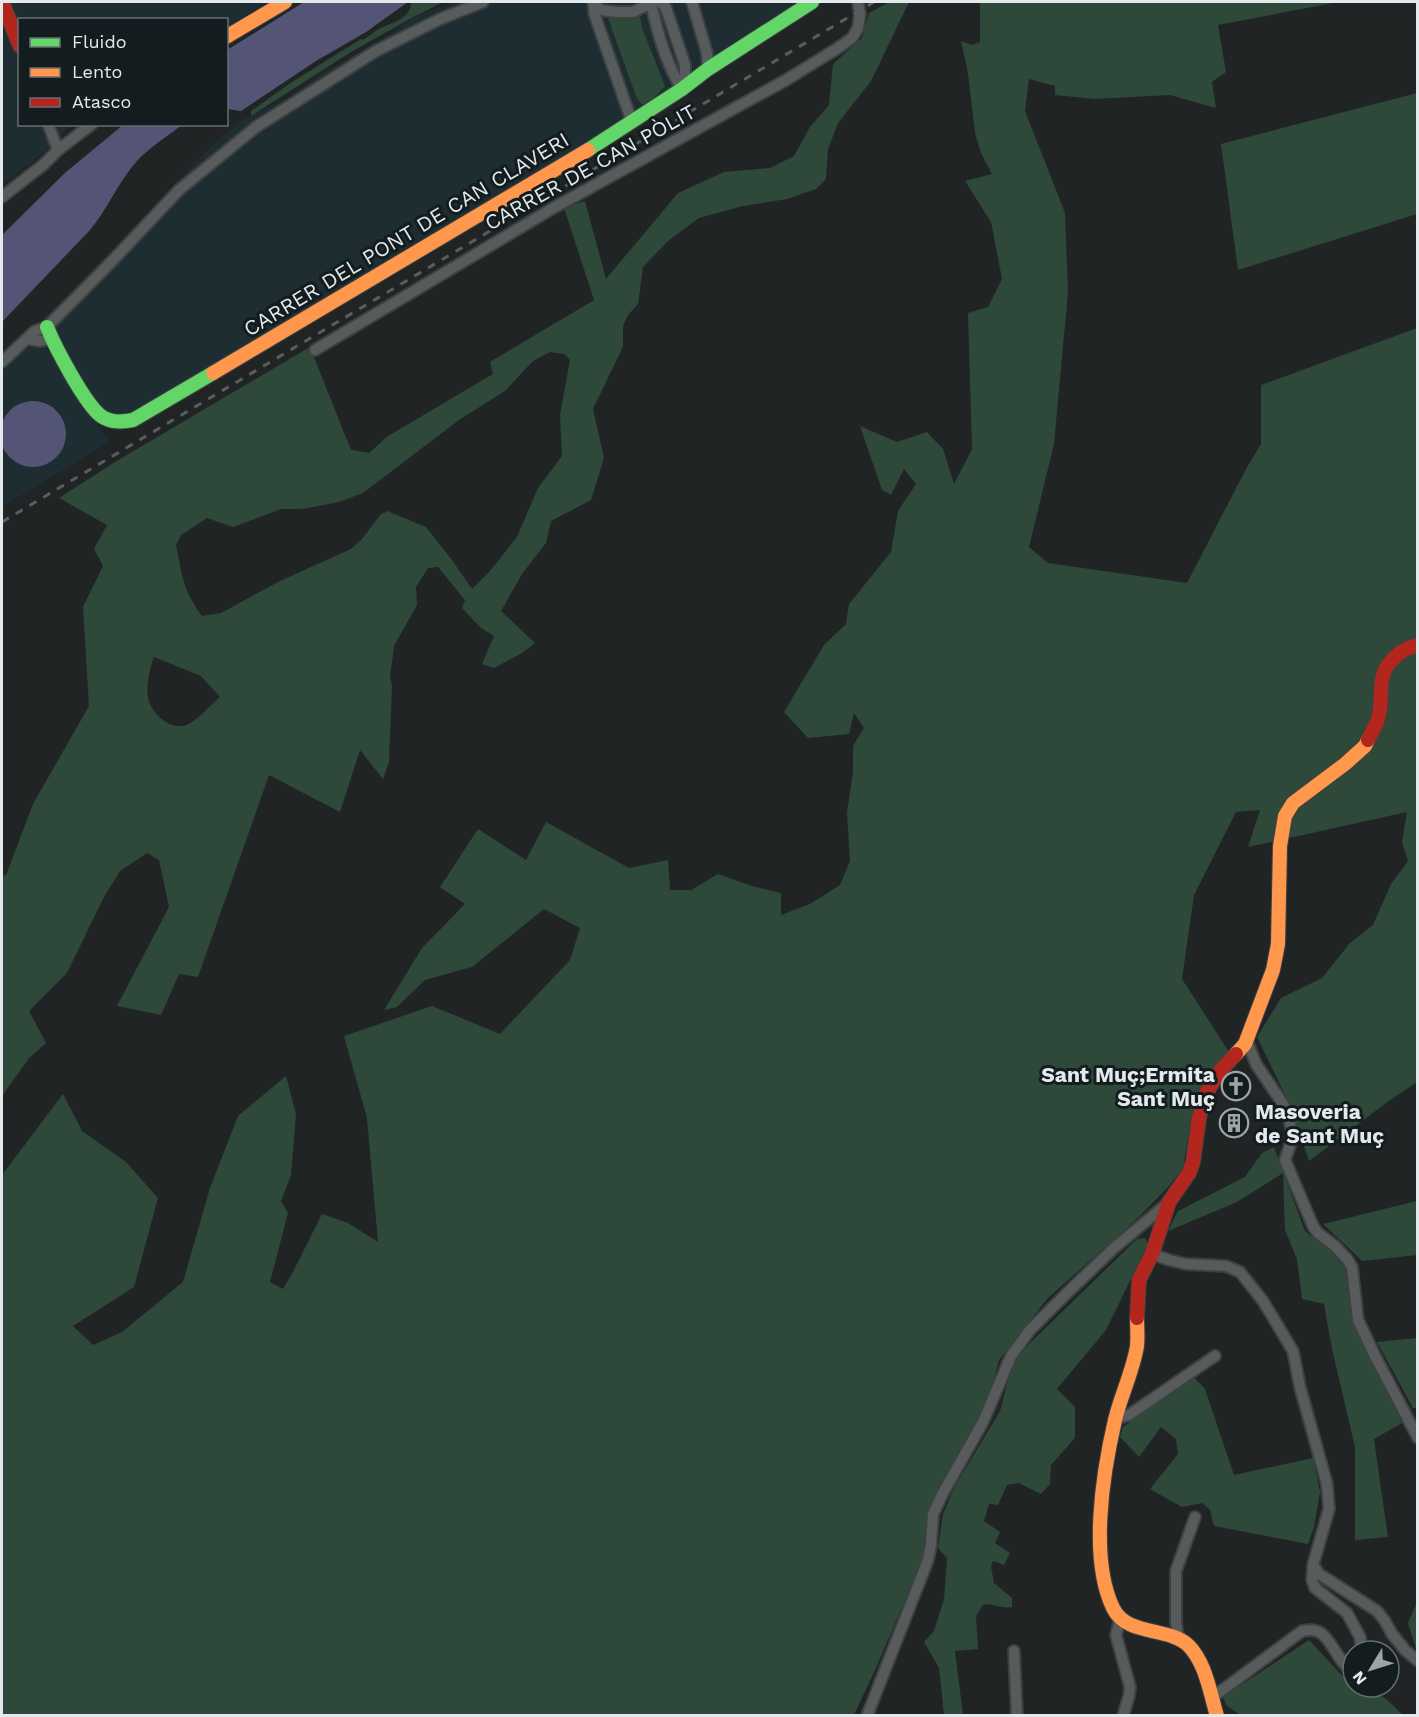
<svg xmlns="http://www.w3.org/2000/svg" width="1419" height="1717" viewBox="0 0 1419 1717" font-family="'Work Sans',sans-serif">
	<style>
		.built { fill: #1e2d31 }
		.green { fill: #2e4939; fill-rule: evenodd }
		.water { fill: #545576 }
		.lines { fill: none; stroke-linecap: round; stroke-linejoin: round }
		.street-casing { stroke: #3e4142; stroke-width: 14 }
		.fast-casing { stroke: #3e4142; stroke-width: 16 }
		.slow-casing { stroke: #3e4142; stroke-width: 16 }
		.jam-casing { stroke: #3e4142; stroke-width: 16 }
		.street { stroke: #575b5c; stroke-width: 10 }
		.fast { stroke: #63d668; stroke-width: 14 }
		.slow { stroke: #ff974d; stroke-width: 14 }
		.jam { stroke: #b3261e; stroke-width: 14 }
		.rail { stroke: #5a5d5e; stroke-width: 3; stroke-dasharray: 8 8; stroke-linecap: butt }
		.labels { text-anchor: middle; dominant-baseline: central; stroke-width: 6; stroke-linejoin: round; paint-order: stroke }
		.street-label { font-size: 21px; fill: #e4eaec; stroke: #131c1f }
		.poi-label { font-size: 21px; font-weight: bold; fill: #e4eaec; stroke: #131c1f; text-anchor: end }
	</style>
	<rect width="100%" height="100%" fill="#202425"/>
	<path class="built" d="M2 2H268L227 27 226 20H20V124L71 125 44 153 2 184Z
		M456 2H824L722 67 653 117 172 401 107 425 36 326 94 271 209 148 240 121 287 98 321 74 392 33 415 16Z
		M34 347 46 349 51 352 82 407 111 441 2 507V368L18 353 27 348Z"/>
	<path class="green" d="M413 2H444C434 6 425 12 415 16L351 52 251 116V111L292 82 361 39 363 40C368 37 374 32 379 29 392 22 410 20 411 3Z
		M889 2H909L871 81 838 123 828 149 826 179 816 189 787 199 743 206 699 218 668 241 643 267 638 304 628 315 623 326V347L593 409 604 458 591 500 551 521 546 543 522 574 501 611 535 643 522 653 494 668 482 664 494 636 481 628 462 608 465 600 438 567 428 568 416 587 417 605 394 646 390 678 392 685 389 762 383 779 360 750 340 812 269 775 198 977 179 974 161 1015 117 1006 169 907 159 860 147 853 120 871 104 897 67 973 29 1011 46 1043 29 1058 2 1096V876L6 875 33 804 89 706 83 607 103 566 94 549 107 525 59 498 115 462 310 347 351 450 369 453 388 436 493 374 490 362 594 300 564 208 585 201 606 279 678 193 724 172 770 168 794 156 810 127 829 105 833 64 862 38 869 13ZM550 352 564 354 570 360 560 415 562 456 538 488 517 537 490 571 472 589 452 560 426 527 387 511 380 515 362 539 351 549 280 581 221 613 202 616C183 590 182 575 176 545L181 535 207 518 233 527 281 509H302L339 502 363 493 459 420 505 391 533 361ZM154 657 201 676 220 697C212 704 197 720 189 724 172 733 150 713 148 697 146 686 150 667 154 657Z
		M980 2H1338L1218 25 1226 72 1212 82 1216 108 1170 95 1095 99 1055 95V86L1029 79 1025 111 1065 213 1068 292 1054 444 1029 547 1048 563 1187 583 1246 469 1261 444V385L1417 328V1082L1386 1103 1309 1161 1290 1105 1257 1037 1281 998 1322 978 1350 943 1373 925 1391 884 1408 861 1402 842 1407 812 1248 847 1260 810 1236 812 1194 895 1182 979 1229 1052 1202 1086 1192 1115 1183 1168 1169 1186 1140 1216 1048 1298 999 1360 993 1383 975 1426 928 1513 925 1553 876 1668 854 1715H2V1175L63 1094 82 1131 126 1162 158 1198 134 1287 73 1326 93 1345 122 1332 183 1282 210 1188 238 1116 286 1076 296 1114 291 1175 281 1201 288 1213 270 1282 283 1289 294 1270 322 1214 348 1223 378 1242 367 1118 344 1036 432 1006 500 1034 570 960 580 928 544 909 472 967 425 980 397 1007 384 1010 422 948 465 904 440 887 478 829 526 860 546 822 629 868 668 860 670 890H691L718 874 752 886 781 893V915L810 904 840 885 850 861 847 813 853 772V746L864 728 854 713 849 734 808 738 784 712 824 645 846 624 849 604 891 552 898 511 916 484 904 469 891 495 882 490 860 426 897 442 927 432 943 449 954 484 972 449 968 313 988 307 1002 279 991 222 965 181 992 174 981 153 975 133 968 73 961 41 972 45 980 42Z
		M636 14 640 15 642 28 665 86 652 100 643 105 637 99 608 18Z
		M1417 93V214L1238 270 1221 144Z
		M1274 1147 1305 1231 1332 1252 1345 1268 1351 1316 1402 1423 1374 1439 1388 1537 1355 1540V1447L1332 1349 1324 1304 1302 1299 1297 1259 1285 1230 1283 1173 1237 1202 1168 1231 1178 1211 1245 1177 1262 1153Z
		M1417 1201V1255L1362 1261 1323 1224Z
		M1145 1238 1148 1244 1106 1330 1057 1389 1075 1407V1438L1051 1465 1050 1484 1041 1494 1019 1483 1007 1485 998 1505 989 1504 984 1521 1000 1532 995 1543 1010 1553 1004 1565 993 1561 991 1567 994 1583 1012 1598V1607C998 1609 996 1603 983 1605L976 1616 978 1649 955 1651 963 1715H944L939 1668 924 1642 934 1631 944 1599 947 1558 938 1548 943 1514 955 1486 1000 1411 1008 1380 1017 1358 1031 1342 1137 1239Z
		M1417 1338V1408H1413L1377 1342Z
		M1194 1377 1205 1389 1234 1475 1313 1458 1320 1492 1314 1527 1308 1544 1214 1526 1210 1510 1202 1503 1182 1507 1150 1489 1178 1454 1176 1439 1161 1427 1139 1457 1120 1437 1123 1427Z
		M1417 1602V1652L1408 1623Z
		M1309 1640 1350 1684 1353 1685V1687C1377 1687 1387 1700 1403 1715H1240L1226 1705 1223 1697Z"/>
	<path class="water" d="M304 2H408L366 32 316 61 241 111 227 109V50Z
		M123 125H182C165 138 145 150 132 167 116 187 106 211 90 230L2 322V235L66 172Z
		M0 434a33 33 0 1 1 66 0a33 33 0 1 1-66 0Z"/>
	<g class="lines">
		<g class="street-casing">
			<path id="street" d="M594 2V13L632 122
				M692 2 707 53 708 69
				M593 3 601 10 616 12H633L653 2
				M651 3C657 32 666 64 682 89L685 77V65L666 8 661 2
				M48 124 58 150
				M2 197 43 165 58 150 92 124
				M28 339 40 341 52 339
				M315 350 555 207 786 80 838 48 852 38 858 28 860 14 858 2
				M2 362 35 331 47 327 115 258 179 190 256 127 376 51 440 19 483 2
				M1247 1041 1256 1064 1287 1110 1293 1137 1285 1160 1313 1226 1318 1233 1335 1246 1347 1259 1352 1267 1358 1320 1375 1356 1418 1438
				M1152 1254 1169 1260 1186 1264 1226 1266 1240 1272 1263 1301 1293 1351 1300 1387 1327 1484 1329 1509 1313 1565 1319 1574 1377 1611 1385 1621 1392 1634 1405 1650 1418 1661
				M1115 1419 1129 1415 1215 1356
				M1313 1565 1312 1580 1315 1588 1347 1613 1360 1637 1362 1651
				M1120 1619 1116 1635 1130 1687 1129 1696 1123 1716
				M1178 1638 1176 1622V1571L1195 1517
				M1014 1651 1017 1716
				M1213 1697 1302 1631C1309 1630 1315 1629 1321 1633 1333 1642 1338 1662 1353 1672
				M867 1716 928 1560 931 1544 933 1514 943 1493 983 1422 1011 1356 1030 1330 1065 1295 1114 1248 1168 1203"/>
		</g>
		<g class="fast-casing">
			<path id="fast" d="M588 150 682 89 708 69 812 2
				M47 327C55 347 85 404 101 416 111 423 122 422 133 420L213 373"/>
		</g>
		<g class="slow-casing">
			<path id="slow" d="M226 37 285 2
				M213 373 588 150
				M1236 1054 1245 1044 1273 970 1278 944 1280 846 1285 816 1293 803 1345 764 1365 746 1368 740
				M1137 1318C1137 1327 1138 1337 1137 1346 1133 1371 1121 1395 1115 1420 1103 1472 1089 1558 1113 1608 1126 1636 1169 1627 1188 1645 1206 1663 1210 1693 1217 1716"/>
		</g>
		<g class="jam-casing">
			<path id="jam" d="M2 2 20 46
				M1368 740C1371 733 1376 726 1378 719 1382 706 1380 693 1382 680 1384 663 1402 648 1418 645
				M1137 1318 1139 1280 1152 1254 1169 1202 1189 1173 1193 1162 1199 1118 1204 1097 1219 1072 1236 1054"/>
		</g>
		<use href="#street" class="street"/>
		<use href="#fast" class="fast"/>
		<use href="#slow" class="slow"/>
		<use href="#jam" class="jam"/>
		<path class="rail" d="M2 522 874 2"/>
	</g>
	<defs>
		<g id="church-ring" transform="scale(1.5)"><circle r="9.5" fill="#131c1f" stroke="#9fa5a6" stroke-width="1.5"/><path d="M-1.2-6h2.4v3.5h3.3v2.4h-3.3V6h-2.4V-.1h-3.3v-2.4h3.3Z" fill="#9fa5a6"/></g>
		<g id="building-ring" transform="scale(1.5)"><circle r="9.5" fill="#131c1f" stroke="#9fa5a6" stroke-width="1.5"/><path d="M-4-6H4V6H1V3H-1V6H-4ZM-2.5-4.3h1.7v1.8h-1.7ZM.8-4.3h1.7v1.8H.8ZM-2.5-1h1.7V.8h-1.7ZM.8-1h1.7V.8H.8Z" fill="#9fa5a6"/></g>
	</defs>
	<g fill-rule="evenodd">
		<use href="#church-ring" x="1236" y="1086"/>
		<use href="#building-ring" x="1234" y="1123"/>
	</g>
	<g class="labels">
		<g class="street-label">
			<text transform="translate(590 167) rotate(-29)">CARRER DE CAN PÒLIT</text>
			<text transform="translate(406 234) rotate(-31)">CARRER DEL PONT DE CAN CLAVERI</text>
		</g>
		<g class="poi-label">
			<text x="1215" y="1074">Sant Muç;Ermita<tspan x="1215" dy="24">Sant Muç</tspan></text>
			<text x="1255" y="1111" text-anchor="start">Masoveria<tspan x="1255" dy="24">de Sant Muç</tspan></text>
		</g>
	</g>
	<rect width="1419" height="1717" fill="none" stroke="#e4eaec" stroke-width="6"/>
	<rect x="18" y="18" width="210" height="108" fill="#131c1f" stroke="#676e71" stroke-width="1.5"/>
	<rect x="30" y="38" width="30" height="9" fill="#63d668" stroke="#676e71" stroke-width="1.5"/>
	<text x="72" y="48" font-size="18" fill="#e4eaec">Fluido</text>
	<rect x="30" y="68" width="30" height="9" fill="#ff974d" stroke="#676e71" stroke-width="1.5"/>
	<text x="72" y="78" font-size="18" fill="#e4eaec">Lento</text>
	<rect x="30" y="98" width="30" height="9" fill="#b3261e" stroke="#676e71" stroke-width="1.5"/>
	<text x="72" y="108" font-size="18" fill="#e4eaec">Atasco</text>
	<g transform="translate(1371 1669) rotate(232)"><circle r="28" fill="#131c1f" stroke="#676e71" stroke-width="1.5"/>
	<path d="M0-4.5L10 22L0 15L-10 22Z" fill="#9fa5a6"/>
	<text y="-9" font-size="16" font-weight="bold" text-anchor="middle" fill="#e4eaec">N</text>
	</g>
</svg>
